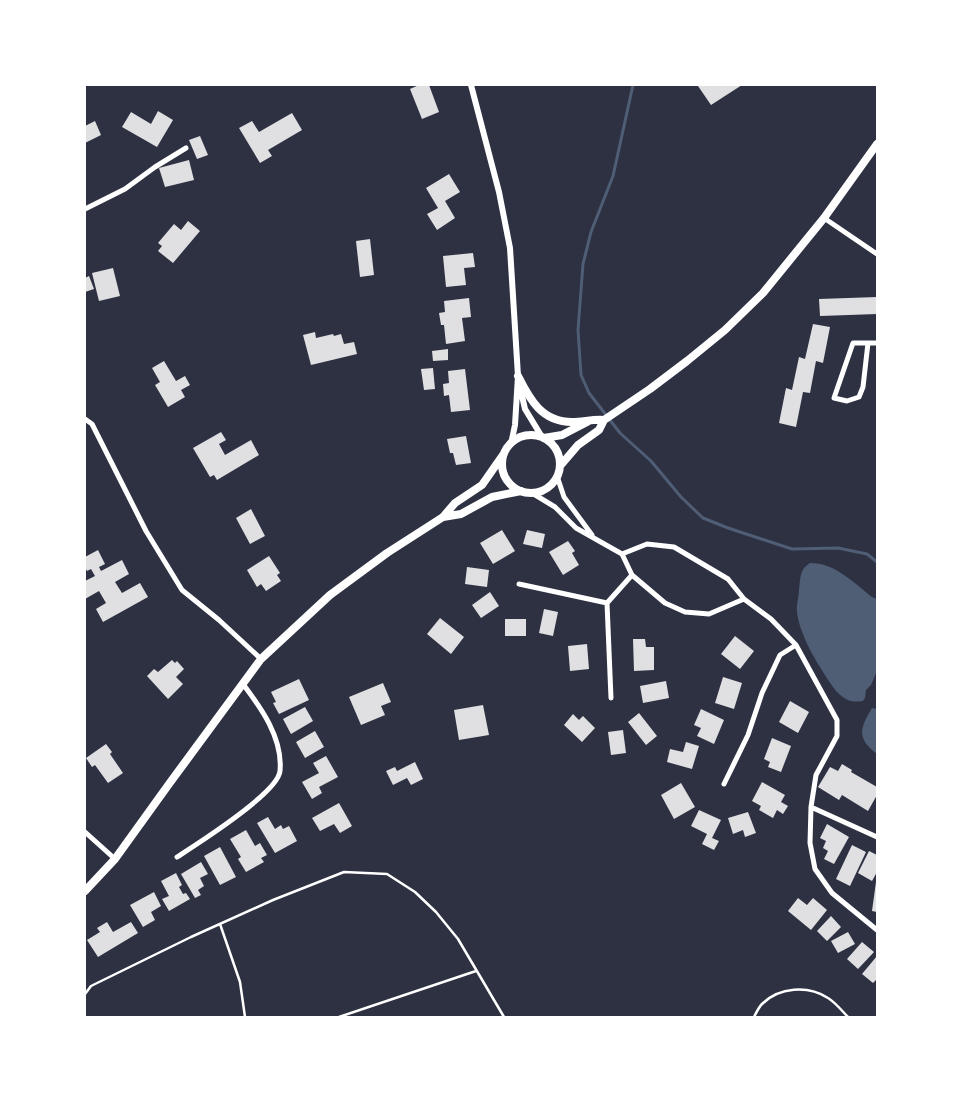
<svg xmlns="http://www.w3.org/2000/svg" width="962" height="1102" viewBox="0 0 962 1102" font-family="Commissioner,sans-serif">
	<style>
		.water { fill: #4f5d75 }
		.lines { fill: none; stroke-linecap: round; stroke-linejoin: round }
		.stream { stroke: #4f5d75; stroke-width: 3 }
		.building { fill: #e0e0e3 }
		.service { stroke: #fff; stroke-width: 2.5 }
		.minor { stroke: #fff; stroke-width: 5 }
		.tertiary { stroke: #fff; stroke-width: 6 }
		.secondary { stroke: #fff; stroke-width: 8 }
	</style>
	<rect width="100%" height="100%" fill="#2d3142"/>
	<path class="water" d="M810 563C835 563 853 582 872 597L877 599V671L871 685 866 690 865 698 863 701C851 703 845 700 836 691 821 670 800 638 797 612 796 605 799 597 799 589 801 577 799 570 810 563Z
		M872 708 877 709V754C856 738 860 728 872 708Z"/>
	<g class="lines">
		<path class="stream" d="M633 85 613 176 591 232 583 264 578 330 581 375 589 393 620 433 651 461 681 497 703 518 728 528 792 549 838 548 867 554 877 562"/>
	</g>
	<path class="building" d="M419 85H429L439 112 422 119 410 89Z
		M699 85H742L711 105 698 86Z
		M158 111 173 120 157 147 122 127 131 112 151 124Z
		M292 113 302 130 268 150 272 156 260 163 239 128 252 121 259 132Z
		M95 121 101 135 85 143V126Z
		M200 136 208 155 197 159 189 140Z
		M189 160 194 180 165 187 159 168Z
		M449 174 460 192 445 201 455 218 437 230 427 214 438 208 426 188Z
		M188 221 200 231 173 263 158 251 162 246 158 243 174 224 181 230Z
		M370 239 374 275 360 277 356 241Z
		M473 253 475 267 464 268 466 285 446 287 443 256Z
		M113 268 120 296 99 301 92 273Z
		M89 276 94 289 85 292V278Z
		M877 297V314L820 316 819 299Z
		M469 298 471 317 462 318 465 341 446 344 444 325H441L439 313 445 312 444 301Z
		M813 324 830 327 823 363 816 361 810 393 803 392 796 427 779 423 786 388 792 390 799 357 805 359Z
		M315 332 316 338 333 334 334 336 341 334 344 344 354 342 357 354 311 365 303 335Z
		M448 349V360L433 361 432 351Z
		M164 361 176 381 185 376 190 385 181 390 185 397 168 407 155 385 160 382 152 368Z
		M433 368 435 389 424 390 421 369Z
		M465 369 470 410 451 412 449 395 444 396 443 384 449 383 448 371Z
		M221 432 226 440 219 444 225 455 251 440 259 455 217 480 214 475 210 477 193 448Z
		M466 436 471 463 456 465 453 453H450L447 439Z
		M251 509 265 536 250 544 236 518Z
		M502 530 515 551 493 564 480 543Z
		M527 530 545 534 542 548 523 544Z
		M568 541 575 551 572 553 579 565 563 575 549 552Z
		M98 550 105 564 99 567 101 571 122 560 129 574 115 582 122 593 140 583 148 597 103 622 96 609 106 603 99 591 85 599V581L95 576 91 569 87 571 85 567V557Z
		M269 556 280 573 277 575 281 581 266 591 261 584 257 587 247 570Z
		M467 567 489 570 487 587 465 584Z
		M490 592 499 606 481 618 472 605Z
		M544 609 558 612 553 636 539 633Z
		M440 618 464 637 451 654 427 634Z
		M505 619H526V636H505Z
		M735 636 754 651 740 669 721 654Z
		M633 639H645L646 647H654V670L634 671Z
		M587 644 589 669 570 671 568 646Z
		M172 660 175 663 177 661 184 669 176 677 183 684 168 699 147 676 154 669 158 672Z
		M723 677 742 683 734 709 715 703Z
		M299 679 309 700 279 714 273 703 276 702 271 692Z
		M666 681 669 698 643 703 640 686Z
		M383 683 391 702 381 706 385 715 361 725 349 697Z
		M790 701 809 712 798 733 779 722Z
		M483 705 489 735 459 740 454 710Z
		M305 707 313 721 291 734 283 719Z
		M701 709 724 720 714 744 697 736 701 728 694 725Z
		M639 713 657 736 646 745 628 722Z
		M573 714 579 720 583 716 595 728 582 742 564 725Z
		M623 730 626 753 611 755 608 732Z
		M315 731 324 747 305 758 296 742Z
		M772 738 791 746 781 772 768 767 770 762 764 759Z
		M686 742 699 746 692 769 667 762 670 749 683 752Z
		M106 744 112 752 110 754 123 773 108 783 95 765 92 767 86 758Z
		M326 756 338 777 319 787 322 793 312 799 302 782 319 773 313 763Z
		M415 762 423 779 411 785 407 778 393 785 386 771 395 767 397 771Z
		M842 764 852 770 851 772 877 787V795L868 811 842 795 839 800 818 787 830 767 838 771Z
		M762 782 785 795 781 802 788 806 783 814 777 810 773 818 759 810 761 806 752 801Z
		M681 783 695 807 674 819 661 795Z
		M339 803 352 826 340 833 334 824 320 831 312 818Z
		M699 810 721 820 712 838 719 841 714 850 702 844 707 834 691 826Z
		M748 812 756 833 745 837 743 830 733 834 728 818Z
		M268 817 275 829 281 825 283 829 289 826 297 841 275 853 257 823Z
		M827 824 849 837 834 864 824 859 828 851 823 848 826 841 820 838Z
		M246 830 255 846 260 843 267 855 261 858 264 862 246 872 238 859 241 857 230 839Z
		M852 845 866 852 850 886 836 879Z
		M220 847 236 877 220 885 204 856Z
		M869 851 877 855V872L872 881 858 873Z
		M201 862 208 874 200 878 204 886 198 890 201 895 195 898 181 874Z
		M176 873 182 885 179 887 183 894 186 893 190 899 169 911 162 899 169 896 161 881Z
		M876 882H877V912L872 911Z
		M154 892 161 906 151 912 155 920 143 927 130 905Z
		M798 898 807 905 813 898 827 910 811 930 788 911Z
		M831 916 841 927 827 941 817 931Z
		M107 922 113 932 131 922 138 933 98 957 87 940 100 932 97 928Z
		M848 932 855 944 838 953 831 941Z
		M862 942 874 952 858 969 847 959Z
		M877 956V979L873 983 862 974Z"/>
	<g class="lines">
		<path class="service" d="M220 924 240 982 245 1017
			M85 994 91 986 191 937 273 900 344 872 387 874 415 892 436 912 458 939 504 1017
			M339 1017 476 971
			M754 1017C756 1013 759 1007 762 1004 779 987 808 985 828 998 835 1002 842 1011 848 1017"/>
		<path class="minor" d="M85 209 125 189 155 167 186 148
			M824 218 877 254
			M868 343 863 387 859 397 847 401 834 398 853 343H877
			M85 419 92 424 146 531 182 590 219 620 261 659
			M557 476 564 497 592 535
			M532 493 555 507 576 528 622 554
			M622 554 647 544 674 547 728 579 744 599 771 619 796 645 837 720V736L816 775 811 807 810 843 815 869 832 893 877 930
			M622 554 632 575 665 603 685 612 709 614 744 599
			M519 584 607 603 632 575
			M607 603 611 698
			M724 784 748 735 762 693 780 655 796 645
			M811 807 877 837
			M85 832 115 859
			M177 857C197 844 278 793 280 771 283 738 261 708 243 684"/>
		<path class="tertiary" d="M471 85 499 192 510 248 518 376 515 425 511 444
			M520 387 525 409 542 437"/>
		<path class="secondary" d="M518 376C530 400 542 422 572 422 583 422 593 419 604 420
			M502 464a29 29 0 1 1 58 0a29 29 0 1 1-58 0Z
			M544 438 562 435 589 421
			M560 466 578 445 599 430 604 420 650 389 687 361 725 330 763 293 824 218 877 144
			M443 517 461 514 492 497 521 491
			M85 891 115 859 169 784 261 659 330 595 387 553 443 517 455 503 482 485 503 455"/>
	</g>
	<rect width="962" height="1102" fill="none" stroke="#ffffff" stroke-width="172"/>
</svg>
